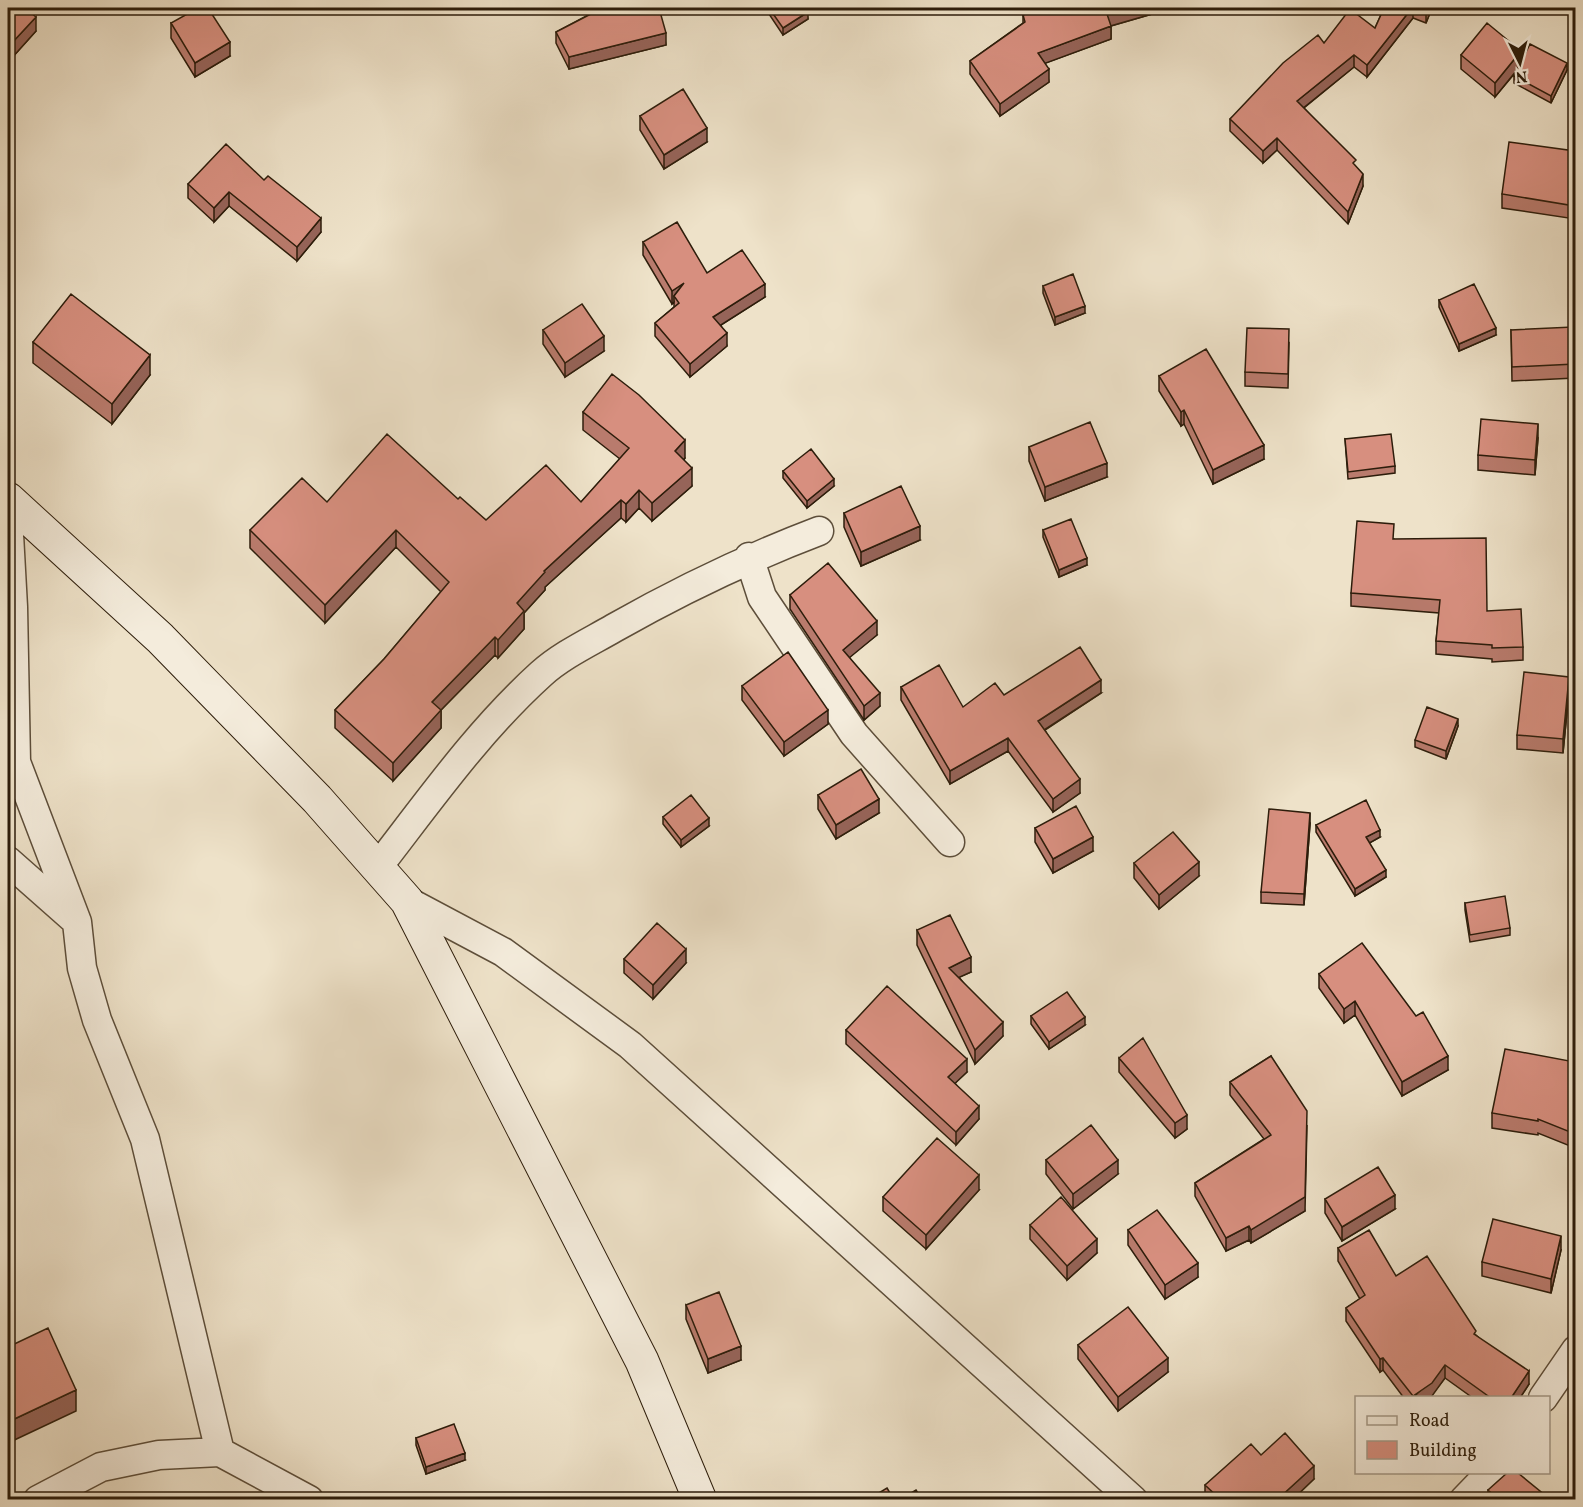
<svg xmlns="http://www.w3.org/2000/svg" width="1583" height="1507" viewBox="0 0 1583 1507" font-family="Vollkorn,serif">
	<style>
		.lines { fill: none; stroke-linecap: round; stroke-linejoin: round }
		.street-casing { stroke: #5d4e3a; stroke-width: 31 }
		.secondary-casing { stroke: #2d1d0b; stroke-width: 35 }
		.street { stroke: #f4ecdc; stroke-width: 28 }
		.secondary { stroke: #f4ecdc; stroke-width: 33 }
		.wall { fill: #b97b6d; stroke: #2d1d0b; stroke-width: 1.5 }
		.shaded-wall { fill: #966459; stroke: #2d1d0b; stroke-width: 1.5 }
		.building { fill: #d78f7f; stroke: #2d1d0b; stroke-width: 1.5 }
	</style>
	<rect width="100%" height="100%" fill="#eee2c9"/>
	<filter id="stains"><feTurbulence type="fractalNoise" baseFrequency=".00333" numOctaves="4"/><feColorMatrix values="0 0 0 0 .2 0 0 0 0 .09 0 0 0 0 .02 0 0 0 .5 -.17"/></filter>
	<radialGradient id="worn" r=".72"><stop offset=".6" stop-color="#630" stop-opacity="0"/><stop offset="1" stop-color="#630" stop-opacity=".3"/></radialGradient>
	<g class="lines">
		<g class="street-casing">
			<path id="street" d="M8 516 13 607 16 762 77 922 82 968 97 1020 145 1139 220 1452
				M749 557 762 597 854 734 950 842
				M8 861 76 921
				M377 868C429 801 478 731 541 674 562 655 590 642 614 628 681 590 748 558 819 531
				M407 901 503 952 630 1045 1133 1500
				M1543 1398 1576 1350
				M38 1500 101 1467 159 1455 220 1452 309 1500
				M1464 1500 1491 1472"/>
		</g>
		<g class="secondary-casing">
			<path id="secondary" d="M8 499 160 638 317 799 407 901 642 1361 700 1500"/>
		</g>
		<use href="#street" class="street"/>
		<use href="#secondary" class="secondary"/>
	</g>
	<path class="wall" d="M8 8 36 31 10 60 8 58Z
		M593 8H659L666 45 569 69 556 43V32L594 12Z
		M765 8H805L808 19 783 35Z
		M1043 8H1173L1111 26V39L1045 63 1049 82 1000 116 970 74V61L1023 23V15Z
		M1384 8H1432L1426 23 1413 18 1367 77 1354 67 1304 108 1356 167 1363 186 1348 224 1277 150 1263 163 1230 131V119L1324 43 1375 28Z
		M1575 8V45L1570 44V30Z
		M171 23 230 56 195 77 171 38Z
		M1461 55 1521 61 1567 70 1551 103 1514 83V76L1515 73 1495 97 1461 69Z
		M640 116 707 142 664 169 640 130Z
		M1575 151V219L1502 208V194Z
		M264 180 321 232 297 261 229 206 214 222 188 198V184Z
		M643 242 707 273 765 297 721 325 727 346 690 377 655 336V323L674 307V302L672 304 643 255Z
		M1043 286 1085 313 1055 325 1043 293Z
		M1439 300 1496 335 1459 351 1439 307Z
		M543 330 604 351 565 377 543 344Z
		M1511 330 1575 364V378L1512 381Z
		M33 342 150 375 112 424 33 363Z
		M1289 343 1288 388 1245 386V372Z
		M1159 376 1264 459 1213 484 1184 424 1181 426 1159 391Z
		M583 412 685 458 684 460 692 486 652 521 639 508 626 522 621 518 545 587V590L524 613V629L498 658 495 655 441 710V728L393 781 335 728V710L384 659 441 592 396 547 325 623 250 548V530L327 502 458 499 486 520 581 502 620 459 583 430Z
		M1538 438 1535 475 1478 470V455Z
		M1345 439 1395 466V473L1348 479Z
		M1029 447 1107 477 1045 501 1029 461Z
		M783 471 834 486 807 508 783 478Z
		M844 513 920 540 861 566 844 527Z
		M1043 530 1087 565 1059 577 1043 537Z
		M1394 539 1487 611 1523 647V660L1492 662V659L1436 654V641L1439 613 1351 606V593Z
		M790 595 877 635 849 657 880 706 864 720 790 609Z
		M742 686 828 724 784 756 742 700Z
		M901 687 963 707 1004 695 1101 693 1045 730 1080 793 1053 812 1008 751 950 784 901 700Z
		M1569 692 1563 753 1517 749V735Z
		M1458 726 1446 759 1415 747V740Z
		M818 795 879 813 836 839 818 809Z
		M663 817 709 826 681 847 663 824Z
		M1310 824 1304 905 1261 903V892Z
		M1316 825 1380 837 1369 843 1386 877 1355 896 1316 832Z
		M1035 828 1093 851 1053 873 1035 842Z
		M1134 863 1199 876 1159 909 1134 878Z
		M1465 903 1510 928V935L1470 942 1465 910Z
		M917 930 971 972 959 977 1003 1036 975 1064 917 945Z
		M624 959 686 963 653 999 624 973Z
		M1319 974 1448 1070 1402 1096 1355 1015 1344 1023 1319 988Z
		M1031 1016 1085 1025 1049 1049 1031 1024Z
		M846 1030 967 1072 955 1083 979 1119 956 1145 846 1044Z
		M1271 1056 1305 1211 1251 1243 1249 1240 1226 1251 1195 1196V1183L1264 1139 1230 1095V1082Z
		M1119 1058 1187 1129 1175 1138 1119 1072Z
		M1575 1062V1148L1538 1133V1135L1492 1128V1113Z
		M1046 1160 1118 1174 1073 1209 1046 1174Z
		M979 1190 926 1249 883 1211V1197Z
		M1325 1199 1395 1209 1342 1241 1325 1213Z
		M1030 1225 1097 1253 1067 1280 1030 1239Z
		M1128 1230 1198 1277 1165 1299 1128 1245Z
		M1338 1248 1396 1276 1476 1335 1529 1384 1520 1398H1473L1445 1378 1429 1398H1404L1383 1370 1380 1372 1346 1321V1308L1360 1299 1338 1261Z
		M1561 1250 1551 1293 1482 1276V1262Z
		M686 1305 741 1360 708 1373 686 1319Z
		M1078 1345 1168 1372 1118 1411 1078 1359Z
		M416 1438 465 1460 426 1474 416 1445Z
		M1261 1455 1314 1479 1292 1500H1207L1205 1498V1485Z
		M1488 1490 1551 1500H1488Z"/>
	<path class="shaded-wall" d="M1129 8H1173L1107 27V14Z
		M1412 8H1413V18L1367 77V65Z
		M1427 8H1432L1426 23V10Z
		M808 12V19L783 35V28Z
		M36 17V31L10 60V45Z
		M1111 26V39L1038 66V53Z
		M666 33V45L569 69V57Z
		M230 42V56L195 77V63Z
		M1521 51V65L1495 97V83Z
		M1354 55V67L1297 113V101Z
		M1567 63V70L1551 103V96Z
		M1049 69V82L1000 116V104Z
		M707 128V142L664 169V155Z
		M1277 138V150L1263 163V151Z
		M1363 174V186L1348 224V212Z
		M229 192V206L214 222V208Z
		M321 218V232L297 261V247Z
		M684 283 674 296V302L672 304V291Z
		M765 284V297L713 330V317Z
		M1085 306V313L1055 325V317Z
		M1496 328V335L1459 351V344Z
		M727 333V346L690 377V364Z
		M604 336V351L565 377V363Z
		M150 355V375L112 424V404Z
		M1184 410V424L1181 426V412Z
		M1538 424V438L1535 475V460Z
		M685 440V458L675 469V451Z
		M1264 445V459L1213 484V470Z
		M1107 463V477L1045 501V487Z
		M692 468V486L652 521V503Z
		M834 479V486L807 508V501Z
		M639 490V508L626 522V504Z
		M621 500V518L545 587V590L524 613V629L498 658V640L517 603 544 571Z
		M920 526V540L861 566V552Z
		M396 530V547L325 623V605Z
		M1087 558V565L1059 577V570Z
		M877 621V635L843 663V650Z
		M495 637V655L441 710V728L393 781V763L432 702Z
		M1569 677V692L1563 753V739Z
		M1101 680V693L1038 734V721Z
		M880 693V706L864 720V706Z
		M828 710V724L784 756V742Z
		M1458 719V726L1446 759V751Z
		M1008 738V751L950 784V771Z
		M1080 779V793L1053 812V799Z
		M879 799V813L836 839V825Z
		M1310 813V824L1304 905V894Z
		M709 818V826L681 847V840Z
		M1380 830V837L1366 845V837Z
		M1093 837V851L1053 873V859Z
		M1199 862V876L1159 909V895Z
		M1386 870V877L1355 896V889Z
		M686 949V963L653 999V985Z
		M971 957V972L949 982V968Z
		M1355 1001V1015L1344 1023V1009Z
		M1085 1017V1025L1049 1049V1042Z
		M1003 1022V1036L975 1064V1050Z
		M1448 1056V1070L1402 1096V1082Z
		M967 1059V1072L948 1090V1077Z
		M979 1106V1119L956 1145V1132Z
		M1187 1115V1129L1175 1138V1123Z
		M1307 1125 1305 1211 1251 1243V1230Z
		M1118 1160V1174L1073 1209V1194Z
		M979 1175V1190L926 1249V1235Z
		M1395 1195V1209L1342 1241V1227Z
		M1249 1226V1240L1226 1251V1238Z
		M1561 1236V1250L1551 1293V1279Z
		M1097 1239V1253L1067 1280V1266Z
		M1198 1263V1277L1165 1299V1285Z
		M741 1346V1360L708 1373V1359Z
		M1168 1358V1372L1118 1411V1397Z
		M1383 1358V1370L1380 1372V1359Z
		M1445 1365V1378L1432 1396 1429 1398H1413Z
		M1529 1371V1384L1520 1398H1511Z
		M76 1390V1411L8 1443V1422Z
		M465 1453V1460L426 1474V1467Z
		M1314 1466V1479L1292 1500H1280V1497Z"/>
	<path class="building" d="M8 8H25L36 17 10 45 8 43Z
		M198 8H208L230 42 195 63 171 23Z
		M596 8H659L666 33 569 57 556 32 597 11Z
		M769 8H805L808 12 783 28Z
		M1043 8H1129L1107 14 1111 26 1038 53 1049 69 1000 104 970 61 1025 22 1023 15Z
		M1384 8H1412L1367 65 1354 55 1297 101 1356 160 1353 163 1363 174 1348 212 1277 138 1263 151 1230 119 1283 63 1318 35 1324 43 1350 9 1375 28Z
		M1419 8H1427L1426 10Z
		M1573 8H1575V30H1570Z
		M1487 23 1521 51 1495 83 1461 55Z
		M1530 44 1567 63 1551 96 1514 76Z
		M683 89 707 128 664 155 640 116Z
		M1509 142 1575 151V206L1502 194Z
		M226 144 264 180 268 176 321 218 297 247 229 192 214 208 188 184Z
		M677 222 707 273 742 250 765 284 713 317 727 333 690 364 655 323 679 303 674 296 684 283 672 291 643 242Z
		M1073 274 1085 306 1055 317 1043 286Z
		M1474 284 1496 328 1459 344 1439 300Z
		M71 294 150 355 112 404 33 342Z
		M582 304 604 336 565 363 543 330Z
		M1573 327 1575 364 1512 367 1511 330Z
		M1247 328 1289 329 1288 374 1245 372Z
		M1206 349 1264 445 1213 470 1184 410 1181 412 1159 376Z
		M612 374 639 395 685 440 675 451 692 468 652 503 639 490 626 504 621 500 544 571 545 572 517 603 524 611 498 640 495 637 432 702 441 710 393 763 335 710 384 659 449 582 396 530 325 605 250 530 302 478 327 502 387 434 458 499 460 497 486 520 546 465 581 502 629 448 583 412Z
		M1481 419 1538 424 1535 460 1478 455Z
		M1090 422 1107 463 1045 487 1029 447Z
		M1391 434 1395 466 1348 472 1345 439Z
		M811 449 834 479 807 501 783 471Z
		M901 486 920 526 861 552 844 513Z
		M1071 519 1087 558 1059 570 1043 530Z
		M1357 521 1394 524 1393 539 1486 538 1487 611 1521 609 1523 647 1492 648V645L1436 641 1440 600 1351 593Z
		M828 563 877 621 843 650 880 693 864 706 790 595Z
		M1080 647 1101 680 1038 721 1080 779 1053 799 1008 738 950 771 901 687 939 665 963 707 995 683 1004 695Z
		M788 652 828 710 784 742 742 686Z
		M1524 672 1569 677 1563 739 1517 735Z
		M1427 707 1458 719 1446 751 1415 740Z
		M861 769 879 799 836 825 818 795Z
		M691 795 709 818 681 840 663 817Z
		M1366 800 1380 830 1366 837 1386 870 1355 889 1316 825Z
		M1076 806 1093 837 1053 859 1035 828Z
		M1269 809 1310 813 1304 894 1261 892Z
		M1173 832 1199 862 1159 895 1134 863Z
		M1505 896 1510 928 1470 935 1465 903Z
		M950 915 971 957 949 968 1003 1022 975 1050 917 930Z
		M657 923 686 949 653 985 624 959Z
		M1362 943 1416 1016 1423 1012 1448 1056 1402 1082 1355 1001 1344 1009 1319 974Z
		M887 986 967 1059 948 1077 979 1106 956 1132 846 1030Z
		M1067 992 1085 1017 1049 1042 1031 1016Z
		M1143 1038 1187 1115 1175 1123 1119 1058Z
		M1505 1049 1575 1062V1134L1538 1119V1121L1492 1113Z
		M1271 1056 1307 1111 1305 1197 1251 1230 1249 1226 1226 1238 1195 1183 1271 1135 1230 1082Z
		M1091 1125 1118 1160 1073 1194 1046 1160Z
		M937 1138 979 1175 926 1235 883 1197Z
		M1378 1167 1395 1195 1342 1227 1325 1199Z
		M1061 1197 1097 1239 1067 1266 1030 1225Z
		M1157 1210 1198 1263 1165 1285 1128 1230Z
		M1493 1219 1561 1236 1551 1279 1482 1262Z
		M1369 1230 1396 1276 1427 1256 1476 1331 1474 1334 1529 1371 1511 1398H1491L1445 1365 1432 1383 1413 1396 1383 1358 1380 1359 1346 1308 1365 1295 1338 1248Z
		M719 1292 741 1346 708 1359 686 1305Z
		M1128 1307 1168 1358 1118 1397 1078 1345Z
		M48 1328 76 1390 8 1422V1347Z
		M454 1424 465 1453 426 1467 416 1438Z
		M1285 1433 1314 1466 1280 1497 1282 1500H1221L1205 1485 1251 1444 1261 1455Z
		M1507 1473H1518L1551 1500H1499L1488 1490Z
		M887 1488 894 1500H867Z
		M916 1490 922 1500H899Z"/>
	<rect width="1583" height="1507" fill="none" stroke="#eee2c9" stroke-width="30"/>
	<rect x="9" y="9" width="1565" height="1489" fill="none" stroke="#2d1d0b" stroke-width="3"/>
	<rect x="15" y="15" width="1553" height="1477" fill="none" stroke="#2d1d0b" stroke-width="1.5"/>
	<rect x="1355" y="1396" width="195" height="78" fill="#f4ecdc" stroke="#a49988" stroke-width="1.5"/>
	<rect x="1367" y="1416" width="30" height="9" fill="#f4ecdc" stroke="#a49988" stroke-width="1.5"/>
	<text x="1409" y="1426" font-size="18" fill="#2d1d0b">Road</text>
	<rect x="1367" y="1441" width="30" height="18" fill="#d78f7f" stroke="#a49988" stroke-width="1.5"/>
	<text x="1409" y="1456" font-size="18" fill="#2d1d0b">Building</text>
	<g transform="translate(1520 63) rotate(174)" stroke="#f4ecdc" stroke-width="4.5" paint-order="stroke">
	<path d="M0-4.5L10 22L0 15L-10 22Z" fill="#2d1d0b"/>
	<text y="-9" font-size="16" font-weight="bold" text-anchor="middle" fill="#2d1d0b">N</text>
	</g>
	<rect width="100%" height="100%" filter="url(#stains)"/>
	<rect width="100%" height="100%" fill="url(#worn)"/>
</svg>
